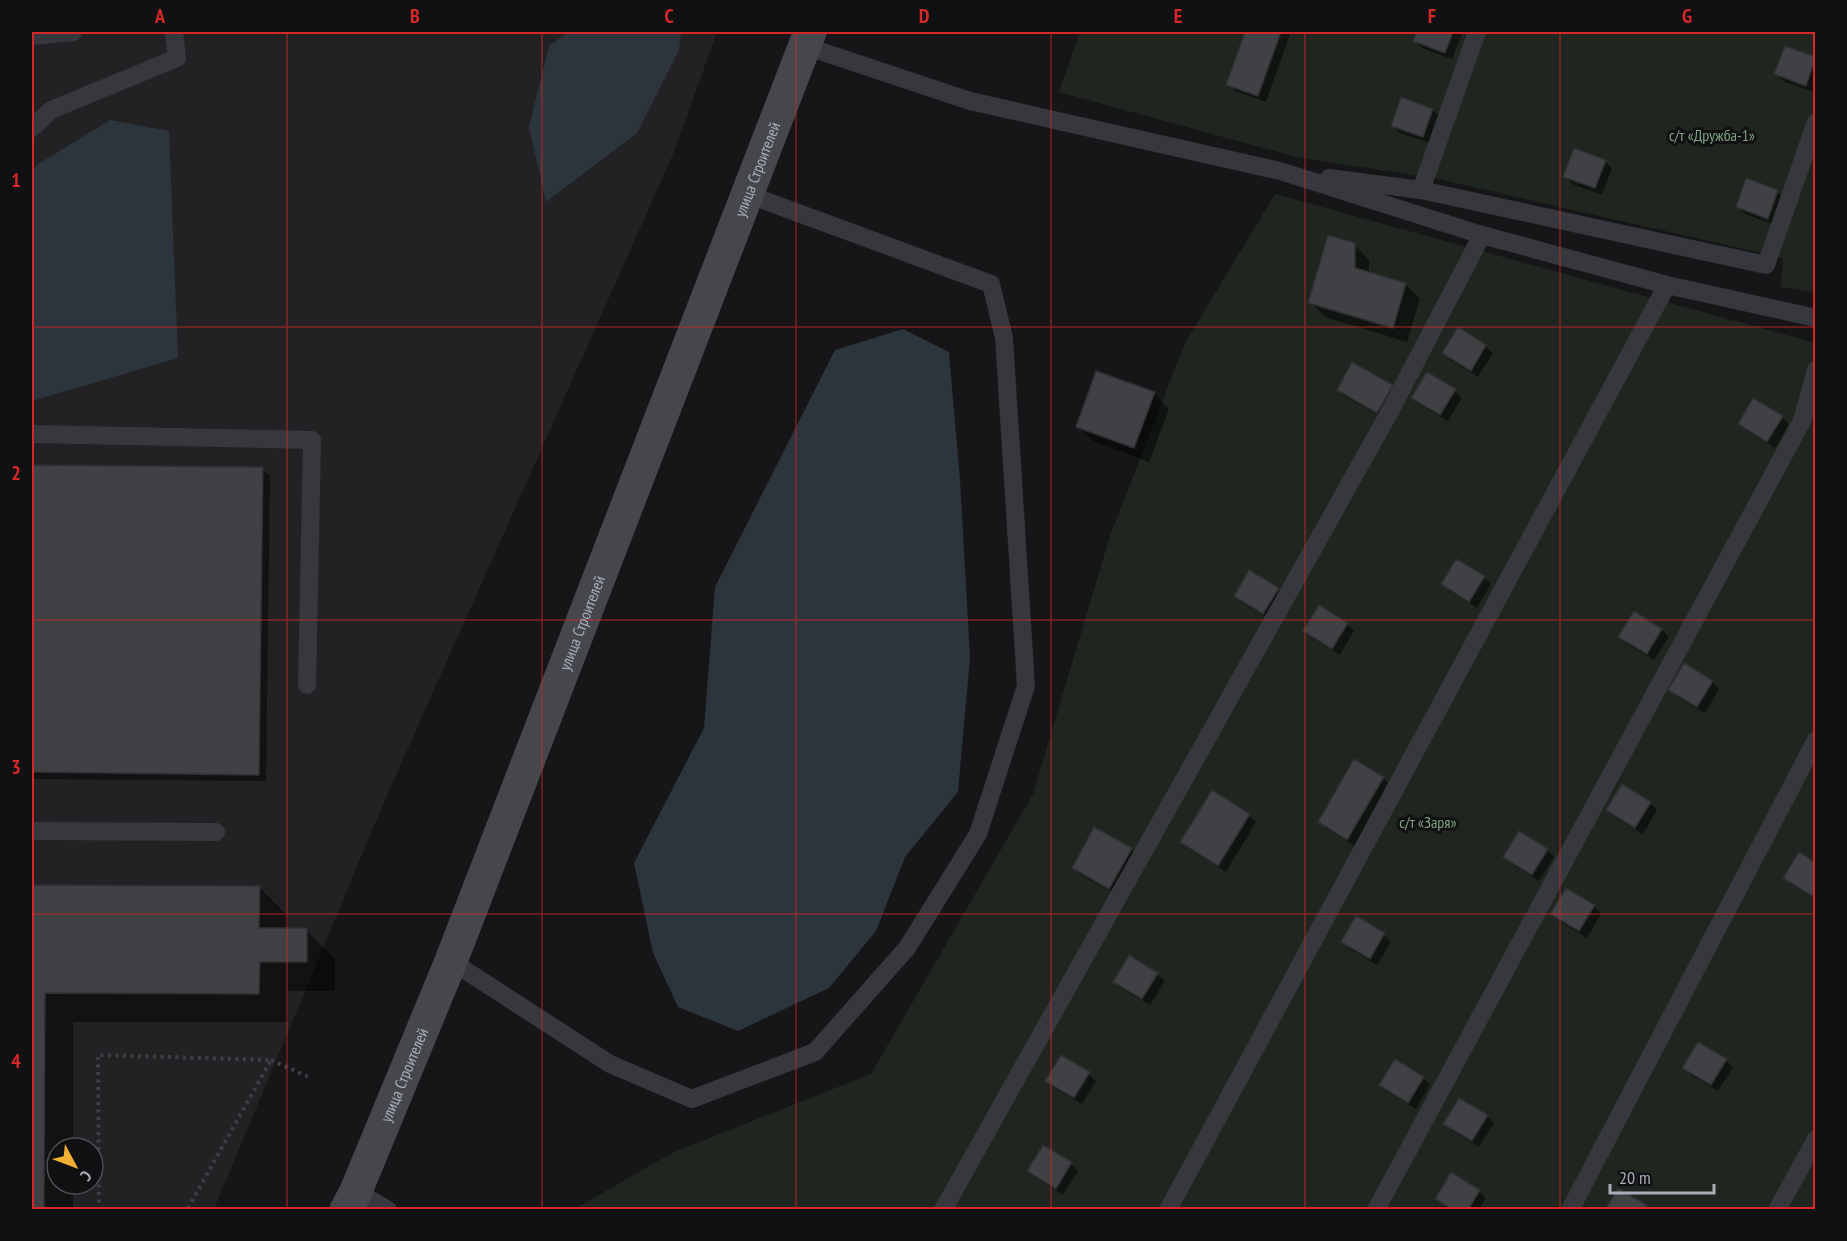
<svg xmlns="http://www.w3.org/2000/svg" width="1847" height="1241" viewBox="0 0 1847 1241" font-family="'PT Sans Narrow',sans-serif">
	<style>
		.built { fill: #222225; fill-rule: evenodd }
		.green { fill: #1e261f }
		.water { fill: #2c353c }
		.shadow { fill: #0007 }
		.building { fill: #404145; stroke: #303034; stroke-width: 1.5 }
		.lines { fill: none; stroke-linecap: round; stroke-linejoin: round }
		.path { stroke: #3d3f44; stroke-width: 4; stroke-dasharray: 3 4.5; stroke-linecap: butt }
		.lane { stroke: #37383d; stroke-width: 18 }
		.secondary { stroke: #45474d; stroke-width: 33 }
		.grid { fill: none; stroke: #d62828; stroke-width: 1.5; stroke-opacity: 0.55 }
		.labels { text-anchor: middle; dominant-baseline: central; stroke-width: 6; stroke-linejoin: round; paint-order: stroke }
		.park-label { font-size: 16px; fill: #7fa381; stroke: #111113 }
		.street-label { font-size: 16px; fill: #a8adb8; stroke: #111113 }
		.neatline { fill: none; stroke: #d62828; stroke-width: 2 }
		.grid-label { font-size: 20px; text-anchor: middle; font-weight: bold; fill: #d62828 }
	</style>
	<rect width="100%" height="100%" fill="#161618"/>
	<path class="built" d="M32 32H717L674 152 384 802 214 1209H32ZM57 1148H93V1184H57Z"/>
	<path class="green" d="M1080 32H1815V292L1781 287 1783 258 1438 179 1296 157 1059 92Z
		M1275 194 1815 343V1209L573 1210 672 1153 871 1074 1033 794 1110 536 1185 343Z"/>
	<path class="water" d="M568 32H681L679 50 637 133 546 202 529 127 549 46Z
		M110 120 169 131 178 358 32 401V171L37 165Z
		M903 329 949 352 960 480 970 657 958 792 905 857 876 931 829 988 738 1031 678 1007 653 953 634 863 704 728 715 587 835 350Z"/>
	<path class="shadow" d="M1247 32H1287L1290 34 1266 102 1235 91 1228 84Z
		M1419 32H1460L1462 33 1452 59 1422 48 1415 41Z
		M1786 48 1816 59V86L1813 92 1783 81 1776 74Z
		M1402 99 1433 110 1440 117 1430 143 1400 133 1393 125Z
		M1605 161 1612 168 1602 195 1572 184 1565 176Z
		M1777 191 1784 199 1775 225 1745 214 1738 207Z
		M1354 244 1369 260V274L1405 284 1420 299 1407 342 1325 317 1310 302Z
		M1458 330 1485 346 1493 353 1478 377 1451 360 1444 353Z
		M1428 374 1455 391 1462 398 1448 421 1420 405 1413 398Z
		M1392 386 1399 394 1385 419 1346 397 1338 390Z
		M1154 394 1169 409 1149 462 1093 441 1078 426Z
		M1782 417 1789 424 1775 448 1747 431 1740 424Z
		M262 469 270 476 266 781 32 779V556Z
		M1484 577 1491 584 1477 608 1450 591 1442 584Z
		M1278 589 1285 596 1271 620 1243 603 1236 596Z
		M1347 624 1354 631 1340 655 1312 638 1305 631Z
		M1662 630 1669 637 1654 660 1627 644 1620 637Z
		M1712 682 1719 689 1705 713 1677 697 1670 689Z
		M1383 778 1390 785 1355 846 1327 829 1320 822Z
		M1650 803 1657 810 1643 834 1615 817 1608 810Z
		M1249 815 1256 822 1226 872 1189 849 1181 842Z
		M1095 829 1131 850 1138 857 1117 895 1081 875 1073 868Z
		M1547 850 1554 857 1539 881 1512 864 1505 857Z
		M1816 864V900L1792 885 1785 878Z
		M32 887H259L288 916V930H306L335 959V991H288V1022H73V1148H57V1184H73V1210H32Z
		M1594 906 1601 914 1587 938 1559 921 1552 914Z
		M1357 918 1384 935 1391 942 1377 965 1350 949 1343 942Z
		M1157 974 1165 981 1150 1005 1122 989 1115 981Z
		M1062 1057 1089 1074 1096 1081 1082 1104 1054 1088 1047 1081Z
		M1726 1060 1733 1067 1718 1091 1691 1075 1684 1068Z
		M1423 1078 1430 1085 1416 1109 1388 1092 1381 1085Z
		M1487 1116 1494 1123 1479 1147 1452 1131 1445 1123Z
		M1071 1164 1078 1171 1063 1195 1036 1178 1029 1171Z
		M1479 1191 1486 1198 1479 1210H1450L1437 1199Z"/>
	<path class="building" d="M1245 32H1281L1258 96 1226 85Z
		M1417 32H1453L1445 53 1413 41Z
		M1785 46 1816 57 1806 86 1774 74Z
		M1401 97 1433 109 1423 137 1391 126Z
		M1574 148 1606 160 1595 188 1563 177Z
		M1746 178 1778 190 1768 219 1736 207Z
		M1328 235 1355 243V268L1406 283 1393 328 1308 303Z
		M1458 327 1486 345 1471 371 1442 353Z
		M1352 362 1393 385 1377 413 1337 390Z
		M1096 371 1155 392 1134 448 1076 427Z
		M1427 372 1456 389 1440 415 1411 398Z
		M1753 398 1783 416 1767 442 1738 424Z
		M32 465 263 467 259 775 32 772Z
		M1456 559 1485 576 1469 602 1441 584Z
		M1249 570 1279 588 1263 614 1234 596Z
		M1319 605 1348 623 1332 649 1303 631Z
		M1634 611 1662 629 1647 654 1618 637Z
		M1684 663 1713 681 1697 707 1668 690Z
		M1354 759 1384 777 1347 840 1318 822Z
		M1622 784 1651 802 1635 828 1606 810Z
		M1212 790 1250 814 1218 866 1180 842Z
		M1094 827 1132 848 1109 889 1072 868Z
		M1519 831 1548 849 1532 875 1503 857Z
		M1799 852 1816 863V890L1812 896 1783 878Z
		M32 885 260 886 259 928H307V962H260L259 994 45 993 44 1210H32Z
		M1566 888 1595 905 1579 931 1550 914Z
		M1356 916 1385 933 1370 959 1341 942Z
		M1129 955 1158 973 1142 999 1113 982Z
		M1698 1042 1727 1059 1711 1085 1682 1068Z
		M1061 1055 1090 1072 1074 1098 1045 1081Z
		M1395 1059 1424 1077 1408 1103 1379 1085Z
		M1459 1098 1488 1115 1472 1141 1443 1124Z
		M1043 1145 1072 1162 1056 1189 1027 1171Z
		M1451 1172 1480 1190 1468 1210H1453L1435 1199Z
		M1618 1188 1647 1205 1644 1210H1605Z"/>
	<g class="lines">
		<path class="path" d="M271 1060 309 1077
			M99 1210 98 1055 271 1060 187 1210"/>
		<path class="lane" d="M32 36 73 32
			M805 46 970 101 1280 171 1482 235 1667 285 1816 318
			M32 128 51 110 177 58 174 32
			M1329 178 1421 190 1477 32
			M1421 190 1766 265 1816 122
			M32 434 312 440 307 685
			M32 831 216 832
			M451 961 610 1064 692 1099 815 1052 907 948 978 834 1026 686 1004 338 991 284 747 194
			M356 1191 388 1210
			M943 1210 1388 415 1482 235
			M1168 1210 1667 285
			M1376 1210 1802 421 1816 370
			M1570 1210 1816 740
			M1777 1210 1816 1139"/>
		<path class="secondary" id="s1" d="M346 1210 356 1191 451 961 810 32"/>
	</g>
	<path class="grid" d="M287 32V1210M542 32V1210M796 32V1210M1051 32V1210M1305 32V1210M1560 32V1210M32 327H1816M32 620H1816M32 914H1816"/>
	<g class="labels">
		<g class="park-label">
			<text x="1712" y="135">с/т «Дружба-1»</text>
			<text x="1428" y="822">с/т «Заря»</text>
		</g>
		<g class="street-label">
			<text stroke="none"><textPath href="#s1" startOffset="1119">улица Строителей</textPath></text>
			<text stroke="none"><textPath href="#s1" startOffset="633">улица Строителей</textPath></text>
			<text stroke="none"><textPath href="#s1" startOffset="147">улица Строителей</textPath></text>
		</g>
	</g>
	<rect width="1847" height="1241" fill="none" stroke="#111113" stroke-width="66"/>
	<g transform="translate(75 1166) rotate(131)"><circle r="28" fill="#111113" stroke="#4d4f55" stroke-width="1.5"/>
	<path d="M0-4.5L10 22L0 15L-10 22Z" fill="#f2b134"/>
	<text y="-9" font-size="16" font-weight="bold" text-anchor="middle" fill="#a8adb8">С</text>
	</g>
	<path d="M1610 1184v9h104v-9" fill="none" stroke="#a8adb8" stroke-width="3"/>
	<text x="1619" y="1184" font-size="18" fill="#a8adb8" stroke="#111113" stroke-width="4.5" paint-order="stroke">20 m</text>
	<rect x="33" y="33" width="1781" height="1175" class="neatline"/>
	<g class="grid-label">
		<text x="160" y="23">A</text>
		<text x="415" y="23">B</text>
		<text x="669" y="23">C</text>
		<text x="924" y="23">D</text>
		<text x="1178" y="23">E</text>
		<text x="1432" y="23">F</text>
		<text x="1687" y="23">G</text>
		<text x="16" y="187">1</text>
		<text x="16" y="480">2</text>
		<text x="16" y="774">3</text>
		<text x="16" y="1068">4</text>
	</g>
</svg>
